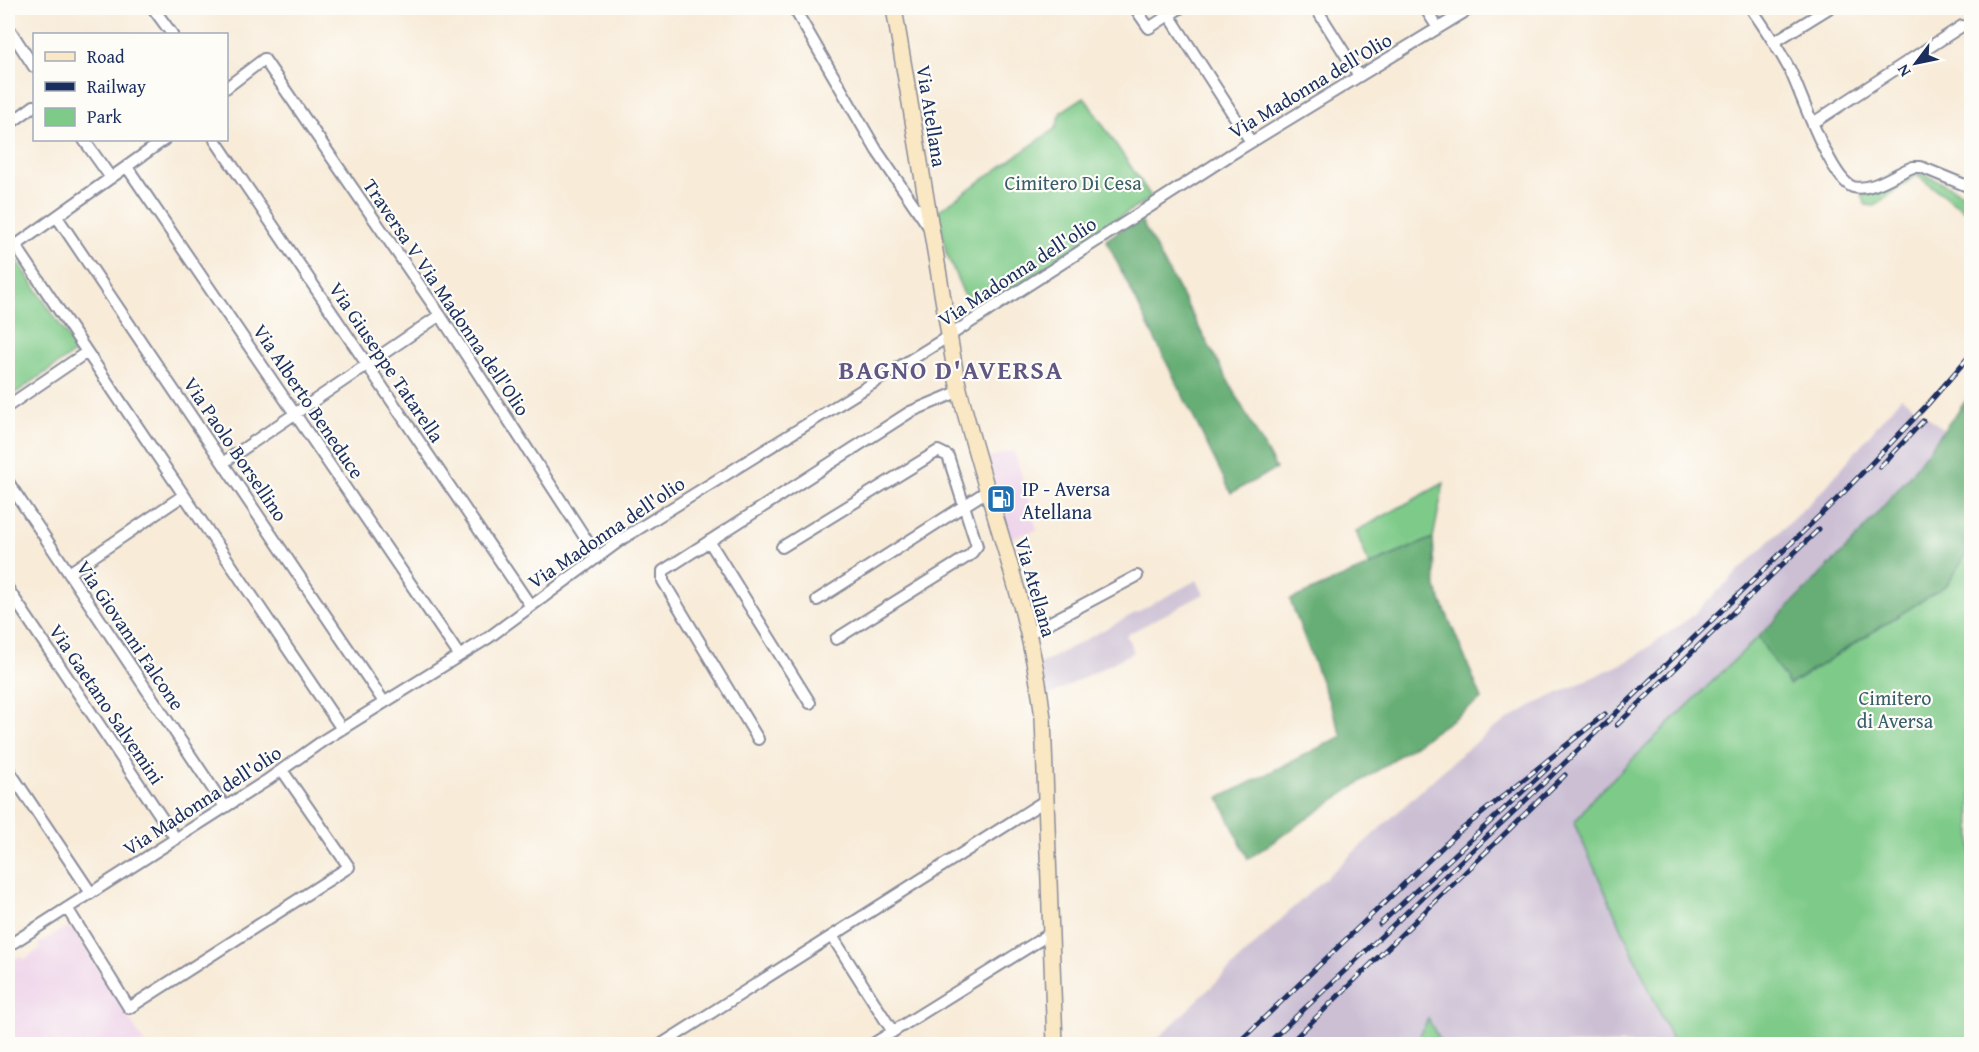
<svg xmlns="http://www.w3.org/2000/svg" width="1979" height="1052" viewBox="0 0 1979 1052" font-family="'Gentium Book Plus',serif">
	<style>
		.built { fill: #edd1e9 }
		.industrial { fill: #ccbfd4 }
		.green { fill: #7eca88; stroke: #4c7c73; stroke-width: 1.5 }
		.forest { fill: #66ae74; stroke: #406e69; stroke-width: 1.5 }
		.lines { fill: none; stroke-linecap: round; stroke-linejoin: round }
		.minor-casing { stroke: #8a8d9b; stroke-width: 14 }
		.secondary-casing { stroke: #8a8d9b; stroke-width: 18 }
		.minor { stroke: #fff; stroke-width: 10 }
		.secondary { stroke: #fae7c3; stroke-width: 15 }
		.rail-casing { stroke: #1b2f5e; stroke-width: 5 }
		.rail { stroke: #fdfcf7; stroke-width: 3; stroke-dasharray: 9; stroke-linecap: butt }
		.labels { text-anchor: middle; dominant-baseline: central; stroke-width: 4.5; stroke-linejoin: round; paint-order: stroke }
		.street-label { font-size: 20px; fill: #1b2f5e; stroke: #fdfcf7 }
		.park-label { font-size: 20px; fill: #395e6b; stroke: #fdfcf7 }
		.poi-label { font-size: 20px; fill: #1b2f5e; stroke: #fdfcf7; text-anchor: start }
		.district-label { font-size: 26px; font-weight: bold; letter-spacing: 1.5px; fill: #605784; stroke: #fdfcf7 }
	</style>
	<rect width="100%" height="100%" fill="#fdfcf7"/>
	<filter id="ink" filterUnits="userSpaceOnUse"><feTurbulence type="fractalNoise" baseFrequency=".0167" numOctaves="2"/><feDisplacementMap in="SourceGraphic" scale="12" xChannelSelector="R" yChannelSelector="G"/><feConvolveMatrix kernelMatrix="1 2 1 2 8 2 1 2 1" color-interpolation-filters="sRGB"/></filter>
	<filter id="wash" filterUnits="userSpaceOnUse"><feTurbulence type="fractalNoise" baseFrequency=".008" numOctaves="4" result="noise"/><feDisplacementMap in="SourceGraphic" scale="24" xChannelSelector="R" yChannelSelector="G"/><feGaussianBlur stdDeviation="1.35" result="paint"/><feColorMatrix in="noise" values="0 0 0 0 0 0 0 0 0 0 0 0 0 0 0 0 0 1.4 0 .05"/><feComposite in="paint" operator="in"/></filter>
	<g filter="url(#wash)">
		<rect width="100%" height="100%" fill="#f8ebd8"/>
		<path class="built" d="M1014 450 1037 530 1005 540 981 460Z
			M69 928 74 930 145 1044H8V963L19 956 25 959 40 949 38 944 63 929Z"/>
		<path class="industrial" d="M1901 397 1945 430 1905 481 1851 544 1592 799 1574 823 1674 1044H1442L1428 1020 1416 1044H1152L1295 906 1461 754 1494 728 1531 706 1630 660 1691 617 1824 489Z
			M1197 580 1204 594 1126 635 1134 652 1046 697 1040 664Z"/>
		<path class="green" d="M1084 97 1152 198 1114 220 974 317 946 253 938 211 1056 128 1061 112Z
			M1914 173 1926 175 1971 197V215L1916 175 1875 206 1865 205 1861 195 1875 193Z
			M14 255 77 351 8 398V259Z
			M1444 483 1433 538 1369 565 1356 531Z
			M1971 545V1044H1674L1574 823 1592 799 1758 637 1790 685 1948 584Z
			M1428 1019 1442 1044H1416Z"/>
		<path class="forest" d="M1139 217 1276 469 1231 493 1106 240Z
			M1971 394 1972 545 1948 584 1789 685 1758 637 1851 544 1905 481Z
			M1433 538 1436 588 1482 699 1248 859 1219 798 1342 736 1290 600Z"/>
	</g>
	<g filter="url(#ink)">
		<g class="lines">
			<g class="minor-casing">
				<path id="minor" d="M153 8 172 34
					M794 8 877 151 929 227
					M1135 8 1149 28 1169 15 1251 142
					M1316 8 1359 76
					M1425 8 1438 28
					M1751 8C1765 28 1778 48 1790 70 1801 93 1831 180 1853 187 1872 192 1896 173 1913 167H1921L1972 188
					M1169 15 1180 8
					M8 27 34 67
					M1774 42 1829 8
					M226 88 264 59 440 315 597 556
					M1813 123 1962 26
					M8 125 34 106
					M84 140 111 178
					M215 140 530 605
					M127 167 459 655
					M57 217 384 702
					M8 251 164 140
					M87 352 342 729
					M8 406 87 352 16 246
					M224 462 440 315
					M8 482 225 807
					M709 541 810 703
					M782 547 938 451 948 456 977 546 970 555 836 639
					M69 573 184 495
					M8 589 176 839
					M817 600 987 491
					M1028 634 1137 576
					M758 739 663 581V571L910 412 960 391
					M8 769 91 893
					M67 908 129 1008 349 867 282 770
					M832 936 893 1032
					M8 946 266 781 324 740 488 638 622 539 949 336 1230 155 1471 8
					M662 1044 1046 800
					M873 1044 1051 933"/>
			</g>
			<g class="secondary-casing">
				<path id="secondary" d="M894 8 956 376C982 491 1030 601 1043 718L1055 1044"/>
			</g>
			<use href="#minor" class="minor"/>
			<use href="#secondary" class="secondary"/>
			<g class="rail-casing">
				<path id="rail" d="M1880 467 1923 421
					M1617 725 1819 529
					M1380 924 1549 767
					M1237 1044 1455 835 1605 714
					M1267 1044 1547 780 1844 492 1928 404 1972 353
					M1289 1044 1565 775"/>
			</g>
			<use href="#rail" class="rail"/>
		</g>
	</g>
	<defs>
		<g id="fuel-square" transform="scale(1.5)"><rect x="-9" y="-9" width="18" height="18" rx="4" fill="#1f6fb2" stroke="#fdfcf7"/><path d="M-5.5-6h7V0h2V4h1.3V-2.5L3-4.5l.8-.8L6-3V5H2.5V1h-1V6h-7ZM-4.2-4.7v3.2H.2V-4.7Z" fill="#fff"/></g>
	</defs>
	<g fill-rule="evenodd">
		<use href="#fuel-square" x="1001" y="499"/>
	</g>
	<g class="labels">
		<g class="street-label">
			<text transform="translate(1310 85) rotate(-31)">Via Madonna dell'Olio</text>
			<text transform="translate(932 116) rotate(81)">Via Atellana</text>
			<text transform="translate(1017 271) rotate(-33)">Via Madonna dell'olio</text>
			<text transform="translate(447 297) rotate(56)">Traversa V Via Madonna dell'Olio</text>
			<text transform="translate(387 362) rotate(56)">Via Giuseppe Tatarella</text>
			<text transform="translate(309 401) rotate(56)">Via Alberto Beneduce</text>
			<text transform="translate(236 449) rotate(56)">Via Paolo Borsellino</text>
			<text transform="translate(606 532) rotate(-34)">Via Madonna dell'olio</text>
			<text transform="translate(1036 587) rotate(74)">Via Atellana</text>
			<text transform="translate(131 635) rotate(56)">Via Giovanni Falcone</text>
			<text transform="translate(107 704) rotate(56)">Via Gaetano Salvemini</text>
			<text transform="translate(202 800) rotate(-33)">Via Madonna dell'olio</text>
		</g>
		<g class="park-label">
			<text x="1073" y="182">Cimitero Di Cesa</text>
			<text x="1895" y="697">Cimitero<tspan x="1895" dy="23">di Aversa</tspan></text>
		</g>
		<g class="poi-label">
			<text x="1022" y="488">IP - Aversa<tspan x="1022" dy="23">Atellana</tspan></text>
		</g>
		<g class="district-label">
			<text x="951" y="369">BAGNO D'AVERSA</text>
		</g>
	</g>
	<rect width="1979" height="1052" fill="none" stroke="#fdfcf7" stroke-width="30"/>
	<rect x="33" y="33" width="195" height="108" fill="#fdfcf7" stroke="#a3aaba" stroke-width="1.5"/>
	<rect x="45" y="52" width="30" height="9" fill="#fae7c3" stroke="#a3aaba" stroke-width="1.5"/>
	<text x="87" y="63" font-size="18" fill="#1b2f5e">Road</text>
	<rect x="45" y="82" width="30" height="9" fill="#1b2f5e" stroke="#a3aaba" stroke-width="1.5"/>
	<text x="87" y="93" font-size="18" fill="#1b2f5e">Railway</text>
	<rect x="45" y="108" width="30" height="18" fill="#7eca88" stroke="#a3aaba" stroke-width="1.5"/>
	<text x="87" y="123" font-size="18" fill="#1b2f5e">Park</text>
	<g transform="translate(1916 63) rotate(238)" stroke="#fdfcf7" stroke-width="4.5" paint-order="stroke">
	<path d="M0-4.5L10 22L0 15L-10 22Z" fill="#1b2f5e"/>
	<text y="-9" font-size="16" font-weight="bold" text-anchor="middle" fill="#1b2f5e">N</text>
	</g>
</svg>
